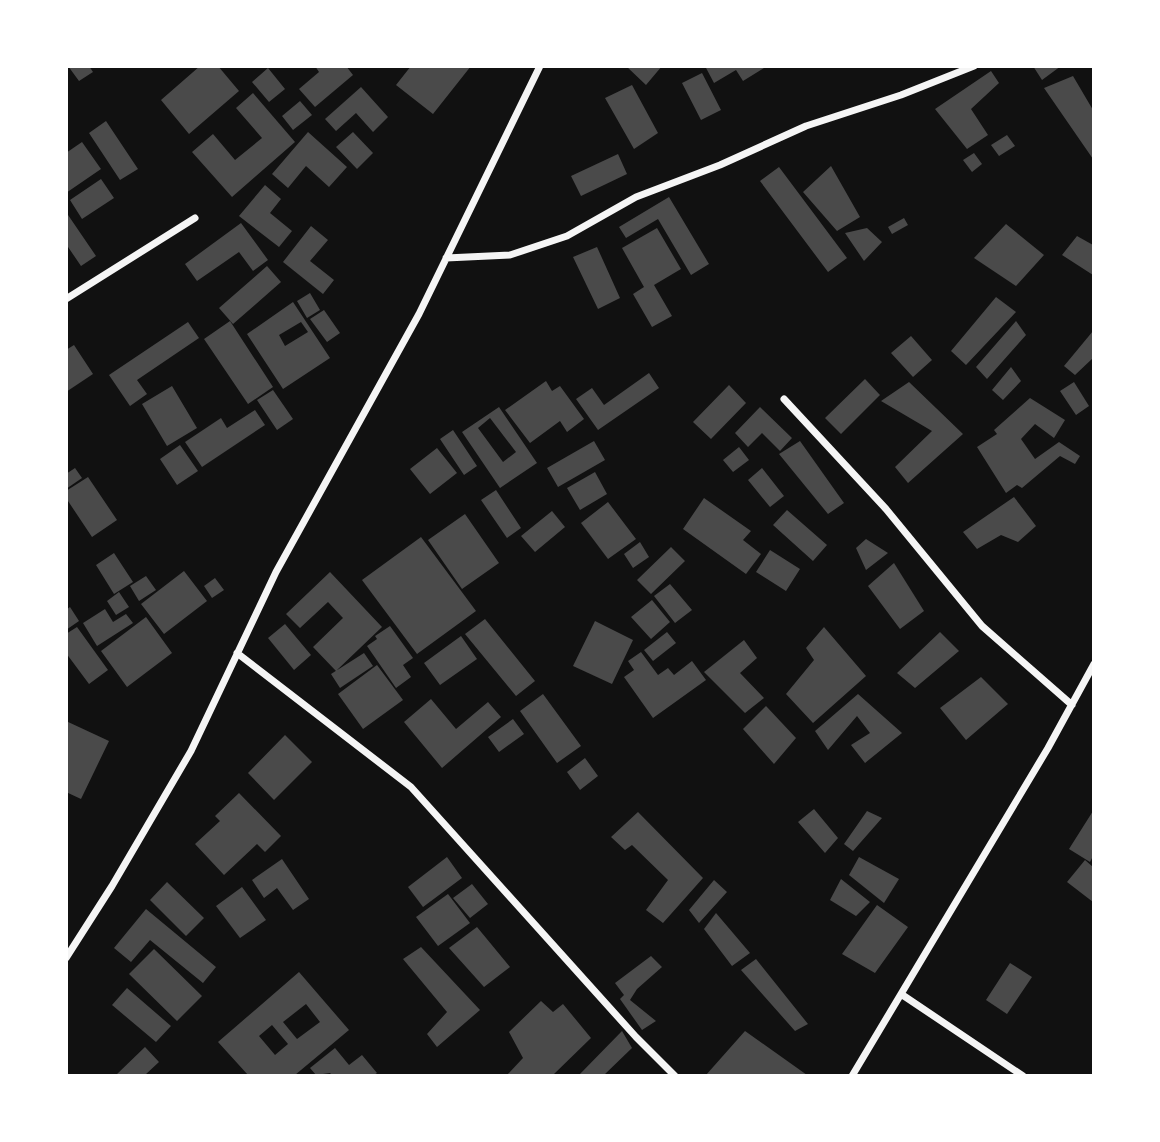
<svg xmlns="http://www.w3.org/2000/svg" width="1160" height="1142" viewBox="0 0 1160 1142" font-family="'Alegreya Sans',sans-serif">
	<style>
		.building { fill: #4a4a4a; fill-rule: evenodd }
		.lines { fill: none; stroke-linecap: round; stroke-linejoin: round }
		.minor { stroke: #f5f5f5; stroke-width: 7 }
	</style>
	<rect width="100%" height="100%" fill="#111"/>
	<path class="building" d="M68 66H89L93 72 79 81Z
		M200 66H218L239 91 189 134 161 100Z
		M315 66H346L353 75 315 107 299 89 319 72Z
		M411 66H471L433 114 396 85Z
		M626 66H662L646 85Z
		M705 66H767L743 81 736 70 714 83Z
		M1033 66H1061L1042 80Z
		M268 68 285 89 269 102 252 82Z
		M991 71 999 83 971 109 988 135 967 149 935 109Z
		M702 73 721 110 701 120 682 83Z
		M1073 76 1093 110V159L1044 88Z
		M632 85 658 133 634 149 605 98Z
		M361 87 388 117 373 132 356 113 336 131 325 119Z
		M253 93 295 142 232 197 192 152 213 134 235 160 262 138 236 108Z
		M300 101 312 115 293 130 282 116Z
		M106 121 138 169 120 180 89 133Z
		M308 132 347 167 329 187 306 166 288 188 272 174Z
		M353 132 373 153 357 169 336 147Z
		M1007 135 1015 146 999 156 991 145Z
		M82 142 101 169 66 193V153Z
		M974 153 982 164 972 172 963 160Z
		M618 154 627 174 581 196 571 176Z
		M831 166 860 217 837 231 803 192Z
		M779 167 847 258 828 272 760 181Z
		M101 179 114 198 82 219 70 200Z
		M265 185 281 199 270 213 292 231 279 247 239 216Z
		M669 197 709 264 691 275 658 219 626 238 619 227Z
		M66 212 96 256 81 266 66 244Z
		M904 218 908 225 892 234 888 227Z
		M241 223 268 260 253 271 239 252 197 281 185 264Z
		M1006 224 1044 255 1016 286 974 258Z
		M311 226 328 240 310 261 334 280 323 294 283 262Z
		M657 228 681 269 654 285 672 316 652 327 633 294 644 287 622 248Z
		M867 228 882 242 864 261 845 233Z
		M1077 236 1093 245V275L1062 255Z
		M597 247 620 298 598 309 573 257Z
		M267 266 281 282 233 324 219 308Z
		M310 293 320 310 307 318 297 301Z
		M996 297 1016 312 966 365 951 351Z
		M293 302 330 358 283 389 247 334ZM301 322 308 332 285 346 279 335Z
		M324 310 340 333 327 342 310 319Z
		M230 321 273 387 248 404 204 339Z
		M1016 321 1026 335 987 379 976 367Z
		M188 322 199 338 137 380 147 394 130 406 109 375Z
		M1093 331V358L1075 375 1064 366Z
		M911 336 932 360 913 377 891 353Z
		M74 345 93 374 66 392V350Z
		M1011 367 1021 381 1003 400 992 390Z
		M649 373 659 388 598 430 576 399 592 388 604 405Z
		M865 379 880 395 841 434 825 418Z
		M546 381 552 391 560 386 584 419 567 432 560 421 530 443 505 410Z
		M909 382 963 434 908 483 895 467 932 431 881 401Z
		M1074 382 1089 406 1076 415 1060 391Z
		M729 385 746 403 711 439 693 422Z
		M172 386 197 428 167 446 142 404Z
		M273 390 293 419 277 430 257 400Z
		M1030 398 1065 420 1054 438 1035 424 1021 439 1035 459 1059 442 1080 456 1075 464 1060 456 1022 488 1017 485 1006 493 977 447 997 434 994 430Z
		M499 407 537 463 500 488 462 432ZM490 418 516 452 503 462 478 428Z
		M760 407 792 438 780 451 762 433 748 447 735 433Z
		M255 410 265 425 202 467 185 442 221 418 227 428Z
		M453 430 477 466 464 475 440 439Z
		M594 441 605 460 558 487 547 468Z
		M800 441 844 503 828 514 779 454Z
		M180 445 198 471 177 485 160 459Z
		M739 447 749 460 733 472 723 460Z
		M437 448 457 473 430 494 410 469Z
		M75 468 82 478 66 489V474Z
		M762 468 784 496 770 507 748 480Z
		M595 472 607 494 580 510 567 488Z
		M88 477 117 520 92 537 66 498V491Z
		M496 490 521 528 507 538 481 500Z
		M1014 497 1036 526 1018 542 1001 535 977 549 963 532Z
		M704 498 751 531 743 540 761 554 746 574 683 529Z
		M608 502 636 539 608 559 581 523Z
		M787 510 827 545 813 561 773 525Z
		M552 511 565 527 535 552 521 536Z
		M465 514 499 563 462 589 428 540Z
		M421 537 476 611 417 654 362 580Z
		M866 539 888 553 866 570 856 548Z
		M640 542 649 557 633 568 624 554Z
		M671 547 685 561 651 594 637 580Z
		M770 550 800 569 786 591 756 572Z
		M114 553 133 582 114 594 96 565Z
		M894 563 924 611 900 629 868 586Z
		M184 571 207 601 164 634 141 604Z
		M330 572 382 627 336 671 313 647 343 618 328 602 300 628 286 614Z
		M146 576 156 590 139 601 130 586Z
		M215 578 224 590 212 598 204 586Z
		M670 584 692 610 675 623 654 596Z
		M119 592 129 607 116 615 107 601Z
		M652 600 670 622 651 639 631 617Z
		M70 607 79 621 66 630V610Z
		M105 609 113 622 126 614 133 623 97 646 83 623Z
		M146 617 172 653 127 687 101 651Z
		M485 619 535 681 516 696 465 634Z
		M595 621 633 640 612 684 573 666Z
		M285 624 311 655 294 670 268 638Z
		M390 626 413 658 403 665 411 677 396 688 367 646 377 639 375 636Z
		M77 627 108 670 89 684 66 653V634Z
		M824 627 866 676 813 723 786 694 814 660 806 648Z
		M667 632 676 643 653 661 644 650Z
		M940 632 959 651 915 688 897 673Z
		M461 636 477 659 440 685 424 663Z
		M744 640 757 658 740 673 764 698 745 713 704 672Z
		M641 652 658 675 668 668 674 675 692 661 706 680 653 718 624 677 634 670 628 661Z
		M364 653 373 666 340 688 331 674Z
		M377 665 403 700 363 729 338 694Z
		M981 677 1008 704 966 740 940 708Z
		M543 694 581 746 557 763 520 711Z
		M858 694 902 733 865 763 851 745 870 733 857 716 828 750 815 731Z
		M431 699 456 729 488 702 501 717 442 768 404 722Z
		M766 706 796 738 774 764 743 729Z
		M513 719 524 734 499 752 488 737Z
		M66 721 109 741 81 799 66 792Z
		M285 735 312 762 274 800 248 773Z
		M585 758 598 776 580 790 567 772Z
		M239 793 281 836 265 852 257 844 224 875 195 844 220 821 215 816Z
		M814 809 838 838 825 853 798 822Z
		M867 811 882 818 853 851 844 844Z
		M1093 811V856L1090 862 1069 849Z
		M638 812 703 878 663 923 646 910 668 880 632 845 625 850 611 837Z
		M447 857 462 878 423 907 408 887Z
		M859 857 899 879 884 903 849 875Z
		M282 859 309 899 293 910 277 888 264 898 252 880Z
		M1085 860 1093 867V902L1067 882Z
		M841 879 870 902 856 916 830 900Z
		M714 880 727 892 699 923 689 910Z
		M167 882 204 918 186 936 150 900Z
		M472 884 488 904 470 918 453 898Z
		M242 887 266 920 240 938 216 906Z
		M448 894 470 923 438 946 416 917Z
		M877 905 908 927 875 973 842 954Z
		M146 909 216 967 203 983 150 940 131 962 114 948Z
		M716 913 750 953 732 966 704 929Z
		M477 927 510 967 484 987 449 948Z
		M421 947 480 1010 437 1047 427 1034 447 1012 403 959Z
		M154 949 202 996 177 1021 129 974Z
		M651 956 662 967 637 989 630 1000 656 1021 642 1030 620 999 624 995 615 983Z
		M756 959 808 1024 795 1031 741 970Z
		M1010 963 1032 977 1007 1014 986 1000Z
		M299 972 349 1030 295 1075H248L218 1042ZM306 1004 320 1022 297 1039 283 1022ZM272 1025 288 1044 275 1055 259 1036Z
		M127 988 171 1026 156 1042 112 1005Z
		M541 1001 553 1012 563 1004 591 1038 553 1075H507L523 1058 509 1032Z
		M622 1031 632 1048 604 1075H579Z
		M745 1031 807 1075H706Z
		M145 1047 159 1062 145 1075H116Z
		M335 1048 349 1065 362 1055 377 1073 374 1075H332L330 1073 316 1075 310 1068Z"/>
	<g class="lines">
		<path class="minor" d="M446 258 510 255 567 236 636 197 720 165 806 126 901 95 974 66
			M66 299 195 218
			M784 399 886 509 982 626 1072 705
			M237 653 411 787 636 1037 675 1076
			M66 958 112 886 191 751 276 572 419 314 540 66
			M901 994 1023 1076
			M852 1076 1048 748 1094 664"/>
	</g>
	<rect width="1160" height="1142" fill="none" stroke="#ffffff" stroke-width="136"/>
</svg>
